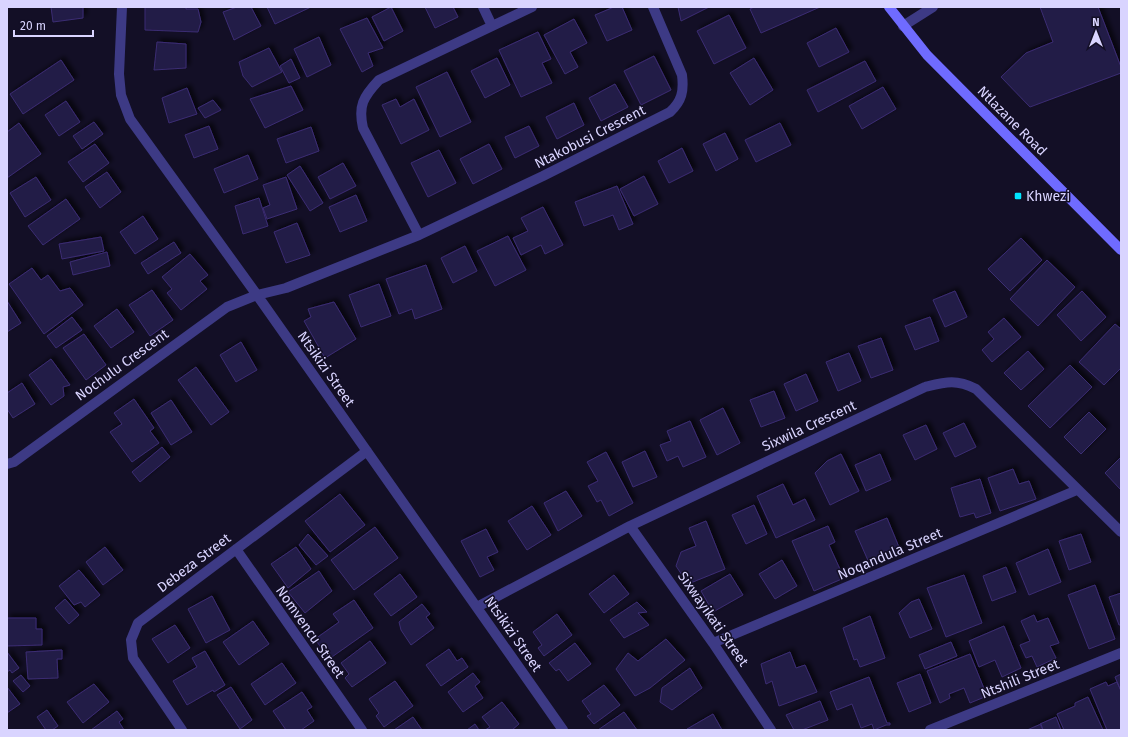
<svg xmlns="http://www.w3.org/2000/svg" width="1128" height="737" viewBox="0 0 1128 737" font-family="'Fira Sans',sans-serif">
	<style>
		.building { fill: #241b47; stroke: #3b2d73; filter: url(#shadow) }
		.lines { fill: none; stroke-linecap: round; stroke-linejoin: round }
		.street { stroke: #3d3a85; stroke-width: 10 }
		.secondary { stroke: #6f6bff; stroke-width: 10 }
		.poi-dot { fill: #00e5ff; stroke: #130f26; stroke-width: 1.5 }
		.labels { text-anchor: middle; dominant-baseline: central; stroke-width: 3; stroke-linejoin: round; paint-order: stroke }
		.street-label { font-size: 14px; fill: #d9d4ff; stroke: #130f26 }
		.poi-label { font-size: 14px; fill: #d9d4ff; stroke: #130f26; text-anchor: start }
	</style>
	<defs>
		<filter id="shadow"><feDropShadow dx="3.5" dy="-3.5" stdDeviation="2" flood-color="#0009"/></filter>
	</defs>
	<rect width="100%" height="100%" fill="#130f26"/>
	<path class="building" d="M51 7H83V18L53 22Z
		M145 7H186V9H198L201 22 198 32 145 30Z
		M237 7H251L261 26 234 40 223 12Z
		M267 7H311L275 24Z
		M391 7 403 31 384 41 372 17Z
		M425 7H453L458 17 435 28Z
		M614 7H622L632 30 607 41 595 15Z
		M678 7H709L681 21Z
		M754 7H820L761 33 750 9Z
		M1040 7H1098L1121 67V73L1030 107 1001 77 1026 53 1053 42Z
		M729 15 746 48 714 64 697 31Z
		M367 18 383 48 368 53 373 66 362 72 340 29Z
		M574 19 587 43 570 52 578 67 565 74 544 35Z
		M836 28 849 52 819 67 807 43Z
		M538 32 551 59 542 63 552 83 521 97 499 50Z
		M319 37 331 65 307 77 294 49Z
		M157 42 186 44V68L154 70Z
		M269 48 282 72 252 87 243 76 239 62Z
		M654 56 671 90 641 105 624 71Z
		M497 58 510 85 485 98 471 71Z
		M754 58 773 90 750 105 730 73Z
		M291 59 300 78 289 83 280 66Z
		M61 60 74 80 23 114 10 94Z
		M865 61 876 81 818 112 807 90Z
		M447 72 471 122 440 137 416 87Z
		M615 84 628 107 601 121 589 98Z
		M291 86 303 110 265 128 250 99Z
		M883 87 896 109 862 129 849 106Z
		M187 88 197 114 169 123 162 98Z
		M396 99 400 107 414 99 429 130 401 144 382 105Z
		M213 100 221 110 205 118 198 108Z
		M66 101 80 122 59 136 45 115Z
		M574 103 584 125 557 139 546 117Z
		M94 122 103 134 82 149 73 136Z
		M19 123 41 154 7 178V132Z
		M780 123 791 145 756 162 745 140Z
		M209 126 218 149 194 158 185 135Z
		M529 126 539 146 515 158 505 137Z
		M311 127 319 151 286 163 277 139Z
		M725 133 738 159 716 171 703 144Z
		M95 144 109 163 83 182 68 162Z
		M489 144 502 169 473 184 460 159Z
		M682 148 693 171 669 183 658 161Z
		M439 150 456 183 428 197 411 163Z
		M248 155 258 179 224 193 214 169Z
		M343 163 356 186 330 199 318 177Z
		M300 166 323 203 310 211 287 175Z
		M107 172 121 192 100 208 85 187Z
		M644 176 658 204 634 216 620 189Z
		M36 177 51 200 25 217 10 193Z
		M286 177 297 209 267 219 263 208 270 205 263 185Z
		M617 186 633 224 619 230 613 215 584 226 575 202Z
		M356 195 367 221 340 232 329 207Z
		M259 198 268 226 243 234 235 206Z
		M66 199 80 219 43 245 28 226Z
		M543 207 563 245 545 254 541 245 521 255 513 238 528 231 521 218Z
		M143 216 158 239 135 254 120 232Z
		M297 223 310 255 286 263 274 232Z
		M508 236 526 270 495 286 477 251Z
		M101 237 104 251 62 259 59 244Z
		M1021 238 1042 260 1010 291 988 269Z
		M174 242 181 253 148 274 141 263Z
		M465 246 477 271 453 283 441 258Z
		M107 252 110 266 73 275 70 262Z
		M190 254 208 275 200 281 207 289 181 310 167 293 172 289 162 277Z
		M1047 260 1075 287 1038 326 1010 299Z
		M426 265 442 309 415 319 412 309 399 314 386 279Z
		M32 268 41 280 48 275 60 291 70 288 83 305 44 334 9 284Z
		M379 284 391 316 361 327 349 295Z
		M152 290 173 320 150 336 129 305Z
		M955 291 967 317 945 327 933 300Z
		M1082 291 1106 317 1081 341 1057 315Z
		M7 301 21 323 7 332Z
		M334 302 356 339 325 358 304 321 311 317 308 309Z
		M117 309 134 332 111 348 94 326Z
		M72 317 82 330 56 348 47 336Z
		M930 317 939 341 915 350 905 326Z
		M1004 318 1021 337 992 362 982 350 994 339 988 332Z
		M1115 324 1121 329V368L1104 385 1079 362Z
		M84 334 106 365 86 380 63 348Z
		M881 338 893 370 871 378 858 346Z
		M241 342 257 370 236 382 220 355Z
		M1028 351 1044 369 1021 390 1004 373Z
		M849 353 861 381 838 391 826 362Z
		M51 359 70 385 63 387 64 396 51 405 29 375Z
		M1070 365 1092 387 1050 428 1028 406Z
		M196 367 229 412 211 425 178 380Z
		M806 374 818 401 796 411 784 384Z
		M22 383 35 404 13 418 7 409V393Z
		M774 391 785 418 761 427 750 400Z
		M134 399 154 428 150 431 159 443 132 462 110 432 122 424 114 413Z
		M171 400 192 432 171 445 151 413Z
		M723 408 740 443 717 455 700 420Z
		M1089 412 1106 429 1081 454 1064 437Z
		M690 421 706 457 683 467 678 456 667 461 660 445 671 441 667 431Z
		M964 423 976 447 955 457 943 433Z
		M926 425 937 449 915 460 903 435Z
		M162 447 170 457 140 482 132 472Z
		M645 451 657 477 633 487 622 462Z
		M606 452 633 503 609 516 601 500 597 502 588 486 598 481 587 462Z
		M841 454 859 491 830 505 815 473 827 461Z
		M880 454 891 480 866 491 855 465Z
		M1121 457V488L1120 489 1105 473Z
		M1013 469 1019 484 1029 481 1036 499 1000 511 988 478Z
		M980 479 991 513 976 518 974 513 960 517 951 488Z
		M783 484 793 505 805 499 815 520 776 538 757 496Z
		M566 491 582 516 558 531 544 503Z
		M340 494 365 525 330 552 305 521Z
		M754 505 767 534 746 544 732 515Z
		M532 506 551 535 527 550 508 521Z
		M887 518 901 552 870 565 855 531Z
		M706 521 725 569 688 584 676 566 681 552 696 546 689 528Z
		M828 526 835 542 829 545 844 578 814 591 792 541Z
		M375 527 398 558 354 590 331 560Z
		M486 529 498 552 487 557 494 570 480 577 461 541Z
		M308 534 328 556 316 565 299 545Z
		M1081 534 1091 562 1069 570 1059 541Z
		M105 547 123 570 103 585 86 562Z
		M296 547 311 569 288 588 271 564Z
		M1048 549 1061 582 1029 595 1016 563Z
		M782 560 797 586 775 599 759 574Z
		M1006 567 1016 592 992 601 983 576Z
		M79 570 100 595 85 607 81 602 74 605 59 586Z
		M319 571 332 591 305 613 288 592Z
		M400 574 417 597 391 616 374 594Z
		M730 574 743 595 713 612 701 591Z
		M614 575 629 594 604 613 589 594Z
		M964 575 982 623 946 637 927 588Z
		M1095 585 1115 639 1089 649 1068 595Z
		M1121 593V625H1119L1109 597Z
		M212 596 230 630 206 643 188 609Z
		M65 599 79 615 69 624 55 608Z
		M919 599 932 629 910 638 899 613 911 602Z
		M354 600 373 628 329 659 315 639 339 622 333 614Z
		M637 602 647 612 638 613 649 625 624 638 610 620Z
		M422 604 430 614 426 617 434 628 411 645 401 630 399 622Z
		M557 614 572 635 544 656 538 648 542 645 533 632Z
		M1034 615 1037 622 1048 618 1059 643 1050 646 1056 658 1037 667 1032 656 1026 658 1020 645 1030 641 1021 621Z
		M870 616 885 658 860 667 857 659 854 660 843 628Z
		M7 618H36V629H42V645L7 646Z
		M253 621 269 644 239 665 223 642Z
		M175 625 190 648 168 663 152 639Z
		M1004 626 1021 668 1002 677 995 660 979 667 969 641Z
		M666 639 685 660 650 688 635 696 616 669 628 653 638 661Z
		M370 641 386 663 352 687 345 678 349 674 341 663Z
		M951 642 957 656 925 669 919 655Z
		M575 643 591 664 568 681 559 669 556 671 549 663Z
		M449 649 457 661 462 658 468 667 441 686 426 665Z
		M62 650V659H57L58 678 28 679 26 652Z
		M205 651 225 685 214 692 213 690 187 705 173 681 197 667 192 658Z
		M7 652 19 668 12 673 10 670 7 672Z
		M790 652 796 668 805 665 817 692 779 706 772 681 766 684 761 664Z
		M970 654 987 696 970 703 964 688 949 694 950 698 940 703 927 671Z
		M282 663 296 683 265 705 251 684Z
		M690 668 702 688 672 710 660 702 662 688Z
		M473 673 480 682 475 686 483 698 463 712 448 692Z
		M920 674 931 703 909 712 897 683Z
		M1121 674V691L1115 677Z
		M21 675 30 686 23 692 13 681Z
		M869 677 887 723H890V725H886L874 730 872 724 861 728 852 704 837 710 830 692Z
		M395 681 413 706 384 727 376 716 379 713 369 699Z
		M1106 682 1108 686 1117 682 1121 691V730H1107L1090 689Z
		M94 684 109 702 83 723 67 702Z
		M604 685 620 705 594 724 587 716 591 714 582 701Z
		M7 687 20 704 7 713Z
		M231 687 252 720 240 729 217 695Z
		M302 692 312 707 307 710 314 721 301 730H286L273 711Z
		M1088 697 1103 730H1064L1057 714 1075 706V703Z
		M820 701 828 720 802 730H794L786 715Z
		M502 702 519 724 512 730H485L490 727 482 717Z
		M47 710 58 726 52 730H46L37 717Z
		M117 711 123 719 119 722 124 730H91Z
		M624 712 637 730H598Z
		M713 714 722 730 687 729Z
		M413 717 422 730H394Z
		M1056 717 1061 730H1043L1040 724Z
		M475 724 479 730H467Z
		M1041 724 1043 730H1027Z"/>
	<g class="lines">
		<path class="street" d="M122 7 119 74 121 95 130 119 257 295 563 730
			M483 7 492 26
			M903 26 933 7
			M419 235 363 128C358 106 363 97 379 80L532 7
			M7 464 14 462 227 307 257 295 286 288 419 235 543 176 670 112C682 101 684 91 682 75L653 7
			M630 526 713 643 771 730
			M236 549 362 730
			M477 607 630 526 925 387C946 382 956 379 976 389L1121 532
			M713 643 1077 490
			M182 730 133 658 131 640 138 623 367 451
			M930 730 1121 653"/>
		<path class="secondary" d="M889 7 927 55 1121 250"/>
	</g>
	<rect class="poi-dot" x="1014" y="192" width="8" height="8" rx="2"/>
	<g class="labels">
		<g class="street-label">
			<text transform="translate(1012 121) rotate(45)">Ntlazane Road</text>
			<text transform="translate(590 137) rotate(-27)">Ntakobusi Crescent</text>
			<text transform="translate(122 365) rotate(-36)">Nochulu Crescent</text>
			<text transform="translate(326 369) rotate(55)">Ntsikizi Street</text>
			<text transform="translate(809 426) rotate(-25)">Sixwila Crescent</text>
			<text transform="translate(890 554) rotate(-23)">Noqandula Street</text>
			<text transform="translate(194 563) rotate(-37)">Debeza Street</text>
			<text transform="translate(713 619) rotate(55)">Sixwayikati Street</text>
			<text transform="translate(310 632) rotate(55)">Nomvencu Street</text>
			<text transform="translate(513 634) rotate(55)">Ntsikizi Street</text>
			<text transform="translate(1020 679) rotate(-22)">Ntshili Street</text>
		</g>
		<g class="poi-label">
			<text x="1026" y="196">Khwezi</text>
		</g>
	</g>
	<rect width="1128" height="737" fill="none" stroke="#d9d4ff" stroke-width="16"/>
	<g transform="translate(1096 32)" stroke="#130f26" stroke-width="3" paint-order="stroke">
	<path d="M0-3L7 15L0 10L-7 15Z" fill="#d9d4ff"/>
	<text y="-6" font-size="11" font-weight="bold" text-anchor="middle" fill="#d9d4ff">N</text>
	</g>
	<path d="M14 30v6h79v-6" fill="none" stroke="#d9d4ff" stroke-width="2"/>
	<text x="20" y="30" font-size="12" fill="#d9d4ff" stroke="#130f26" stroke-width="3" paint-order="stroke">20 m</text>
</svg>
